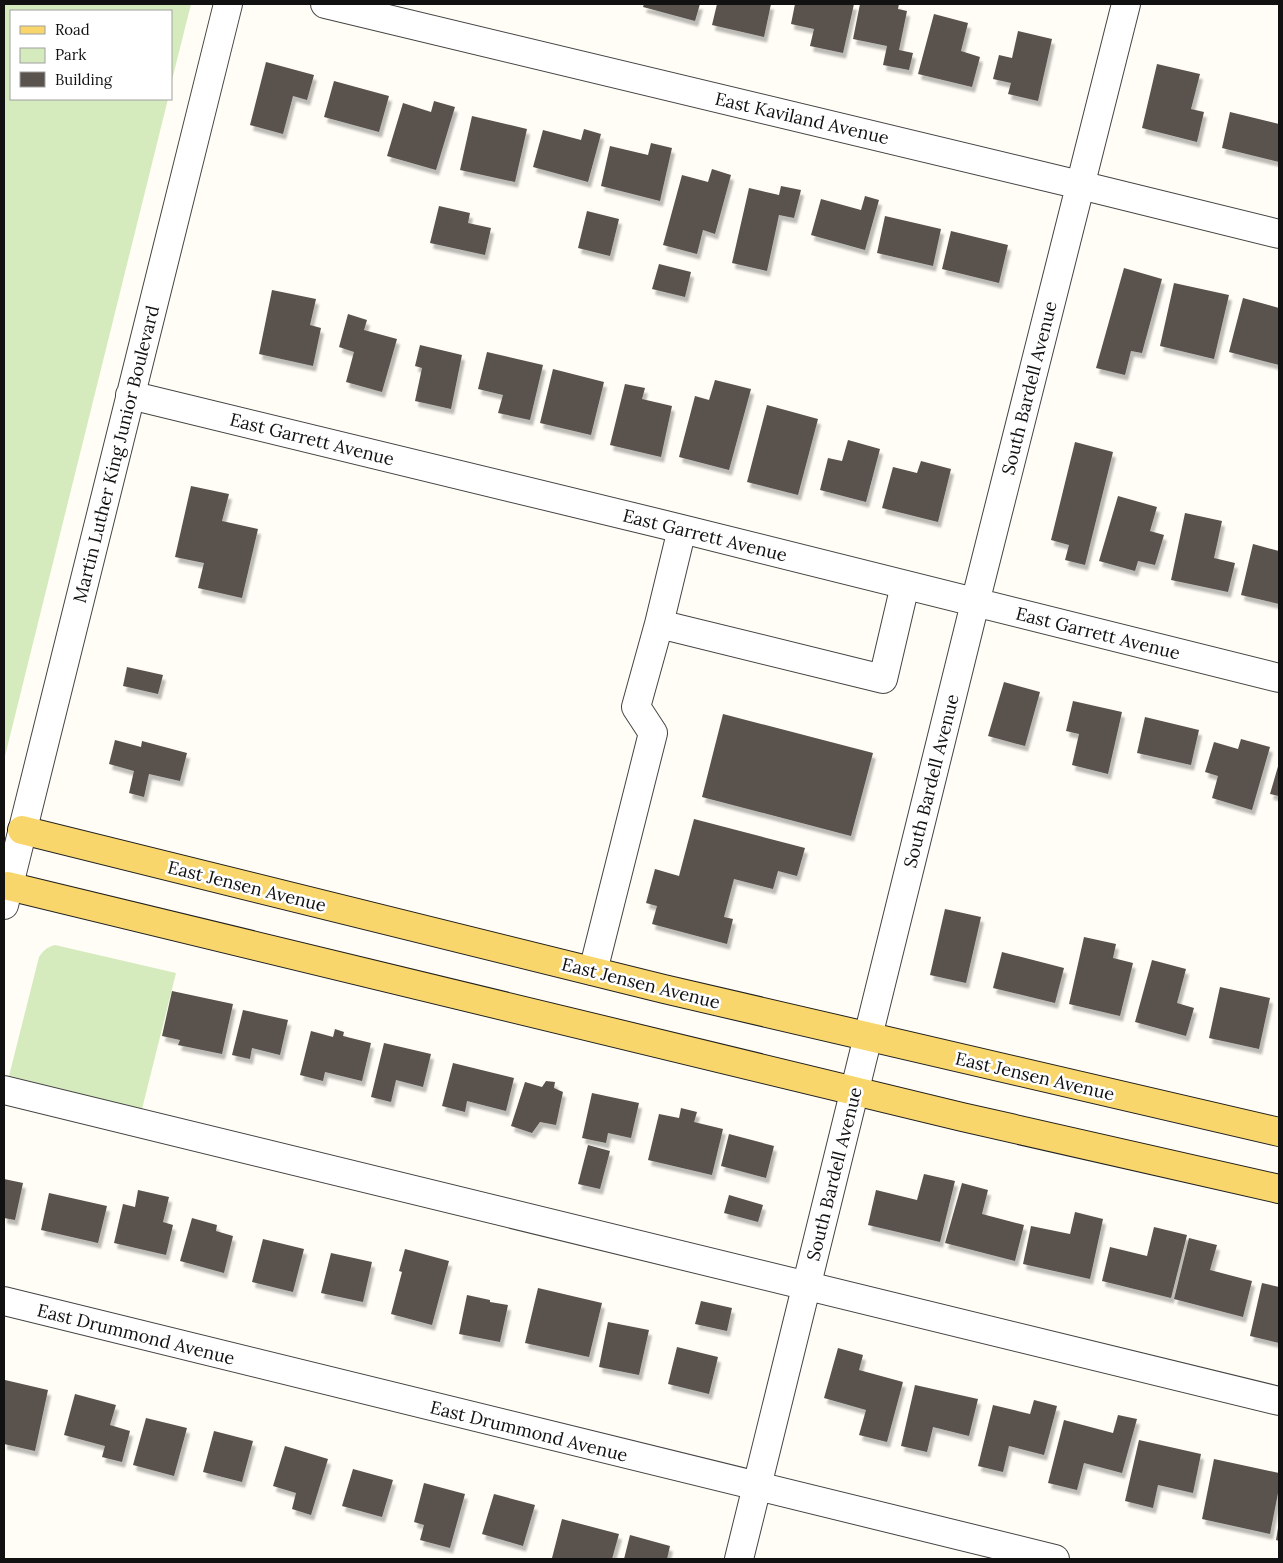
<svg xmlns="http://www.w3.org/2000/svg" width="1283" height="1563" viewBox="0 0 1283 1563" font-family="Lora,serif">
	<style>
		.green { fill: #d5ebbd }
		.building { fill: #5a524d; filter: url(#shadow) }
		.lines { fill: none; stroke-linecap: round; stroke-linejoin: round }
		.minor-casing { stroke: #444; stroke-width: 30 }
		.major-casing { stroke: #222; stroke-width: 30 }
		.minor { stroke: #fff; stroke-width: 28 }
		.major { stroke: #f9d66b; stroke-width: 28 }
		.labels { text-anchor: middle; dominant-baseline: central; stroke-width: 5; stroke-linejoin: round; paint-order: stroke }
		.street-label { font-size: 18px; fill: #111; stroke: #fff }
	</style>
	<defs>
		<filter id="shadow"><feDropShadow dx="3" dy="5.5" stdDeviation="1" flood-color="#0004"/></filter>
	</defs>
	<rect width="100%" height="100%" fill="#fffdf5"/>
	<path class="green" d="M4 4H191L171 84V11H11V99H168L4 760Z
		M55 945 176 973 142 1109 9 1076 39 957C43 951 47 947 55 945Z"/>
	<path class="building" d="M644 4H700L695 21 643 7Z
		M717 4H771L764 37 712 25Z
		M795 4H854L843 53 810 46 814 29 791 24Z
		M860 4H899L898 9 907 11 899 50 913 53 909 70 883 65 887 46 853 39Z
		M934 14 968 23 961 51 980 57 972 87 918 74Z
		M1018 31 1052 39 1038 101 1008 94 1011 83 993 79 999 55 1012 58Z
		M266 62 314 75 307 100 293 96 283 134 250 125Z
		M1157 64 1200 74 1191 109 1204 112 1197 142 1142 128Z
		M334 81 389 96 379 132 324 117Z
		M434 101 455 107 436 170 387 156 403 103 431 112Z
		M1230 112 1279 124V162L1222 148Z
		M472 116 527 129 515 182 460 170Z
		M584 129 601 134 588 182 533 167 543 130 581 140Z
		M651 143 672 148 660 201 601 186 610 146 648 155Z
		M712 169 731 175 715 234 703 230 697 254 663 245 682 175 708 182Z
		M781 186 801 190 794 218 779 215 767 271 732 263 749 188 779 195Z
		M865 196 879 200 865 250 811 235 821 199 861 210Z
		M439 206 470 213 468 223 491 228 485 255 430 243Z
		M587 211 619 219 610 256 578 248Z
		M885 216 941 229 933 266 877 253Z
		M951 231 1008 245 999 283 942 269Z
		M659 264 691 272 685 297 652 289Z
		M1124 268 1162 279 1142 353 1131 351 1125 375 1096 368Z
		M1174 283 1229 295 1214 359 1160 346Z
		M272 290 316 299 310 325 321 328 313 366 259 354Z
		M1243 298 1279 308V365L1229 352Z
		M348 314 367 320 364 330 397 339 382 392 346 382 354 352 339 347Z
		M420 345 462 355 451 409 415 401 422 368 415 366Z
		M487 352 543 365 530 420 498 413 503 395 478 389Z
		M553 369 604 382 591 435 540 423Z
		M715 380 751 389 729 470 679 457 695 396 709 400Z
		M625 384 645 388 642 399 672 406 661 457 610 445Z
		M767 405 818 419 798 495 747 482Z
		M848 440 880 449 866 502 820 490 828 458 842 461Z
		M1075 442 1113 452 1085 565 1065 560 1069 545 1051 540Z
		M921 461 951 469 938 522 882 508 893 467 917 473Z
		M191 486 229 494 222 521 258 529 242 598 198 588 204 563 175 557Z
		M1118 496 1157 507 1150 531 1164 535 1155 565 1138 561 1135 571 1099 561Z
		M1185 513 1222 521 1214 558 1235 563 1228 592 1171 580Z
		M1253 544 1279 551V604L1241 595Z
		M127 667 163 675 158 694 123 686Z
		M1004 682 1040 692 1025 746 988 736Z
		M1073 701 1122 712 1108 774 1072 765 1079 734 1066 731Z
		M723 714 873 753 851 836 702 797Z
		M1145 717 1199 730 1191 765 1137 753Z
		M1241 739 1270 747 1252 810 1212 798 1218 776 1205 772 1214 742 1238 749Z
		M115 740 141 747 142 741 187 753 180 781 149 774 144 797 129 793 134 771 109 764Z
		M1279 763V796L1270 794Z
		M694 819 805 848 797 876 778 871 773 889 734 879 724 917 733 919 727 944 652 924 657 906 646 903 655 869 679 876Z
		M945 909 981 917 966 983 930 975Z
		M1084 937 1116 944 1113 958 1133 963 1120 1016 1069 1004Z
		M1002 952 1064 968 1055 1003 993 988Z
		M1152 960 1186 969 1177 1003 1194 1008 1186 1036 1135 1022Z
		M1220 987 1270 998 1259 1049 1209 1038Z
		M172 991 233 1004 222 1054 178 1045 180 1040 162 1036Z
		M243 1010 288 1020 280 1055 252 1048 250 1059 232 1055Z
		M335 1029 344 1032 343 1036 371 1043 362 1081 325 1072 323 1081 300 1075 311 1031 333 1037Z
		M384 1043 431 1054 423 1087 396 1080 391 1102 371 1097Z
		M453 1063 514 1078 506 1111 467 1101 465 1112 442 1106Z
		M546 1081 555 1082 554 1088 563 1092 556 1125 540 1122 532 1133 511 1126 525 1082 542 1087Z
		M592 1093 639 1103 631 1138 608 1133 606 1143 582 1138Z
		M681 1108 697 1112 694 1122 723 1129 712 1175 648 1160 659 1114 679 1118Z
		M729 1134 774 1146 766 1178 721 1166Z
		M588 1145 610 1151 600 1189 578 1184Z
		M924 1174 955 1181 940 1242 868 1225 876 1190 917 1200Z
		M4 1179 23 1183 15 1220 4 1218Z
		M962 1183 988 1190 982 1214 1024 1225 1015 1261 945 1243Z
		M138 1190 169 1197 163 1222 173 1225 166 1255 114 1243 123 1204 135 1207Z
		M49 1193 107 1206 98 1243 41 1230Z
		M729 1195 763 1205 758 1222 724 1213Z
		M1075 1212 1103 1219 1090 1279 1023 1264 1031 1226 1070 1234Z
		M192 1218 217 1225 216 1231 233 1236 224 1273 180 1261Z
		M1154 1227 1187 1235 1171 1298 1102 1281 1110 1247 1147 1256Z
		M1189 1238 1217 1245 1210 1270 1252 1281 1243 1317 1174 1299Z
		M263 1239 304 1249 293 1292 252 1282Z
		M405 1249 449 1261 432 1325 391 1314 402 1272 399 1271Z
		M331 1253 372 1262 363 1302 321 1293Z
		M1262 1283 1279 1287V1343L1250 1336Z
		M538 1288 602 1303 589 1357 525 1343Z
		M467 1295 490 1300V1302L508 1305 500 1342 459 1334Z
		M701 1301 732 1308 727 1331 695 1324Z
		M608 1322 649 1330 639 1375 599 1367Z
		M677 1347 718 1357 709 1394 668 1384Z
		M838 1348 863 1355 859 1370 903 1382 887 1442 859 1435 866 1410 824 1398Z
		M5 1380 48 1390 35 1451 4 1444V1388Z
		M915 1385 978 1399 969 1436 933 1427 927 1452 901 1446Z
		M75 1394 116 1405 110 1425 130 1431 122 1462 102 1457 105 1446 64 1435Z
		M1034 1400 1057 1406 1044 1455 1009 1446 1003 1472 978 1466 993 1405 1030 1414Z
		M1118 1415 1137 1419 1122 1473 1084 1463 1077 1490 1048 1483 1064 1420 1113 1433Z
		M146 1418 187 1428 174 1476 133 1465Z
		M214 1431 253 1441 242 1482 203 1472Z
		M1139 1440 1201 1454 1193 1493 1158 1485 1153 1508 1125 1501Z
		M285 1446 328 1459 311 1515 292 1509 296 1493 273 1486Z
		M1214 1459 1279 1473V1488L1270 1534 1202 1519Z
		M353 1469 393 1480 382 1517 342 1506Z
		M424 1483 465 1494 450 1548 420 1540 424 1525 414 1522Z
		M494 1494 535 1505 523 1546 482 1534Z
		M562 1519 619 1534 612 1559 552 1558Z
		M1278 1528H1279V1541L1276 1540Z
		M630 1535 670 1546 667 1559H624Z"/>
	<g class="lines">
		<g class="minor-casing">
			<path id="minor" d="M325 4 1080 185 1279 234
				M130 395 682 529 1279 678
				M682 529 659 624 883 679 905 585
				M4 905 228 4
				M593 971 653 733 636 707 659 624
				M4 1090 1279 1401
				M4 1301 1055 1559
				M739 1559 975 603 1126 4"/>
		</g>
		<g class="major-casing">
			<path id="major" d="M22 830 664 989 1279 1132
				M8 886 962 1117 1279 1189"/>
		</g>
		<use href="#minor" class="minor"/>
		<use href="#major" class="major"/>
	</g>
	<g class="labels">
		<g class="street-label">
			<text transform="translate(802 118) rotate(13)">East Kaviland Avenue</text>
			<text transform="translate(1029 388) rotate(-76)">South Bardell Avenue</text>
			<text transform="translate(312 439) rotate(14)">East Garrett Avenue</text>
			<text transform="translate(116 454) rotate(-76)">Martin Luther King Junior Boulevard</text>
			<text transform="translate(705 535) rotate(14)">East Garrett Avenue</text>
			<text transform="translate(1098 633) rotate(14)">East Garrett Avenue</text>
			<text transform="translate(931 781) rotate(-76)">South Bardell Avenue</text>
			<text transform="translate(247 886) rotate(14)">East Jensen Avenue</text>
			<text transform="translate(641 983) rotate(14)">East Jensen Avenue</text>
			<text transform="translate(1035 1076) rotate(13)">East Jensen Avenue</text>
			<text transform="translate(834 1174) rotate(-76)">South Bardell Avenue</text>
			<text transform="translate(136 1334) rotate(14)">East Drummond Avenue</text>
			<text transform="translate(529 1431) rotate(14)">East Drummond Avenue</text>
		</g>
	</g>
	<rect width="1283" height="1563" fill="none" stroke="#111111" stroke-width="10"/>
	<rect x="10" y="10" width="162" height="90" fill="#ffffff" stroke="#a0a0a0"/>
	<rect x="20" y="26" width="25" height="8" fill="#f9d66b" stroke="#a0a0a0"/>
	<text x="55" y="35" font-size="15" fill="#111111">Road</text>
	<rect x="20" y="48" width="25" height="15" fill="#d5ebbd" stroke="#a0a0a0"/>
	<text x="55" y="60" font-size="15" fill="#111111">Park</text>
	<rect x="20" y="72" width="25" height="15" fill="#5a524d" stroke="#a0a0a0"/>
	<text x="55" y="85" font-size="15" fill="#111111">Building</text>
</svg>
